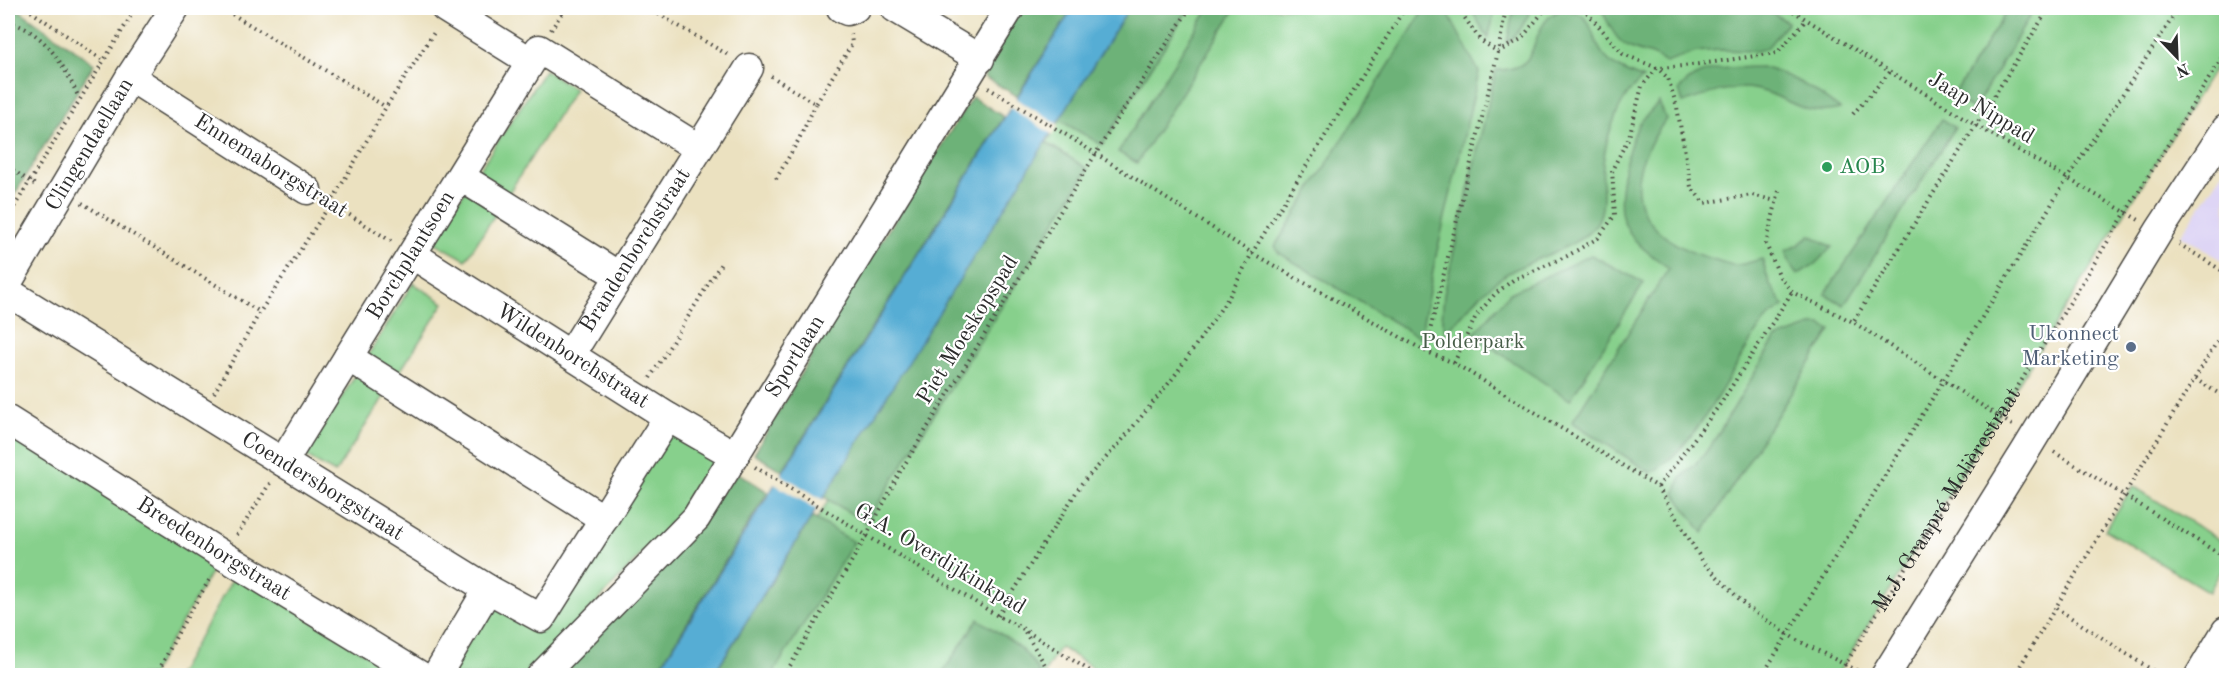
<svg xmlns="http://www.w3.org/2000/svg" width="2234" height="683" viewBox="0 0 2234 683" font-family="'Old Standard TT',serif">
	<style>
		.built { fill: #ded5f5 }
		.green { fill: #87d08c; stroke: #597e5c; stroke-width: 1.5 }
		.forest { fill: #6db278; stroke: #4c6e52; stroke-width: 1.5 }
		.water { fill: #57add4; stroke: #416c80; stroke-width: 1.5 }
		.pier { fill: #ebe1c0 }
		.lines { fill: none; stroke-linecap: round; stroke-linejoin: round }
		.minor-casing { stroke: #484641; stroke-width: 31 }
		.path { stroke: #484641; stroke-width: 4; stroke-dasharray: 1.5 4.5; stroke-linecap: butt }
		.minor { stroke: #fff; stroke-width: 28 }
		.leisure-dot { fill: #2e9e5b; stroke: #fff; stroke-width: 2 }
		.service-dot { fill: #5c6f8a; stroke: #fff; stroke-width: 2 }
		.labels { text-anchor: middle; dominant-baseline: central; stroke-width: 4.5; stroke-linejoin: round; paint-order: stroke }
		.street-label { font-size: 22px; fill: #2b2b2b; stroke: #fff }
		.leisure-label { font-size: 22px; fill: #27864d; stroke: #fff; text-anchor: start }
		.service-label { font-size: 22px; fill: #4e5e75; stroke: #fff; text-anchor: end }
		.park-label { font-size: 22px; fill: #475d48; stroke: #fff }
	</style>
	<rect width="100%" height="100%" fill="#fff"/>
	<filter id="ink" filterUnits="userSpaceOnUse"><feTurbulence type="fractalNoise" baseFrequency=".0167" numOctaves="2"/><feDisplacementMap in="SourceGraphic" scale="12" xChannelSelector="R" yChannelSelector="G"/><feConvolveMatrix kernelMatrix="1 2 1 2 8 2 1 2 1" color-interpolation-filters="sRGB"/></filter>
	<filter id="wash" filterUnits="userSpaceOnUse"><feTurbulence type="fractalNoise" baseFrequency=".008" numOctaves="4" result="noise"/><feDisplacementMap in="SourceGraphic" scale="24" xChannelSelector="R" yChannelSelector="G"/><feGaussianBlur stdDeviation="1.35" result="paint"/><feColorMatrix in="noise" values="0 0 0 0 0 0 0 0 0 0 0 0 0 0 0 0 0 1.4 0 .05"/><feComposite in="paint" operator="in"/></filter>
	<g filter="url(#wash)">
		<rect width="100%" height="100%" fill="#ebe1c0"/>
		<path class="built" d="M2226 168V263L2181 235Z"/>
		<path class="green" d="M1129 8H2226V50L1837 675 1106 676 1060 647 1043 675 721 676Z
			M545 70 575 89 466 260 432 241Z
			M413 283 444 303 335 473 305 456Z
			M8 429 218 561 155 668 152 675H8Z
			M667 431 716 461 691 501 529 675 447 676 492 603 543 632Z
			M2133 486 2226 544V562L2209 592 2105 530Z
			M236 573 401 676H177Z"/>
		<path class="forest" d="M8 8H16L94 64 8 205Z
			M1016 8H1073L1017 96 984 77Z
			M1129 8H1189L1102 145 1059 120Z
			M1209 8H1236L1137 163 1118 152Z
			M1425 8H1445L1479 72 1435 260 1420 338 1279 253 1275 246Z
			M1470 8H1496L1488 38Z
			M1514 8H1532C1525 21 1520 34 1507 42Z
			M1600 8H1763L1788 22 1767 48 1756 51 1719 50 1696 52 1666 63C1650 51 1640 54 1627 46 1613 38 1608 20 1600 8Z
			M2009 8H2035L1974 109 1952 97Z
			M1563 9C1599 14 1587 38 1606 58 1616 69 1630 73 1643 79 1619 96 1606 136 1603 164 1601 184 1607 205 1597 223 1582 248 1525 260 1502 277 1480 293 1464 313 1446 333L1442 319 1444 294 1496 70C1543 70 1526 40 1550 16 1554 13 1559 11 1563 9Z
			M1761 67C1793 75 1814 90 1840 109 1801 120 1783 91 1747 88 1724 87 1703 96 1683 103L1679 90C1697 65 1733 68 1761 67Z
			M972 97 1004 117 782 471 754 454 838 310Z
			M1659 102 1666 119C1651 141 1636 163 1638 191 1641 230 1683 252 1716 260 1722 262 1729 265 1735 265 1743 265 1753 261 1762 259L1770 285 1784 306 1769 316 1758 330C1728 374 1697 447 1651 473L1572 422 1669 268C1650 254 1634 245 1624 222 1614 201 1628 142 1640 123 1645 116 1653 109 1659 102Z
			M1942 119 1955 128 1844 305 1825 294Z
			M1045 142 1088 169 866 523 824 497Z
			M1810 235 1832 247 1815 264 1797 275 1792 268 1785 251 1798 245Z
			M1591 255 1644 283 1570 400 1473 335 1510 293Z
			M1814 325H1821L1831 330 1703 533 1675 494 1680 479 1703 456 1715 439 1775 339Z
			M738 473 768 492 655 675 559 676Z
			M812 517 854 542 772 675 713 676Z
			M978 619C1000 634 1030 649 1040 675H941Z"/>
		<path class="water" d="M1073 8H1129L713 675 655 676Z"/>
		<path class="pier" d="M1013 97 1059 125 1053 135 1007 106Z
			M777 472 825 501 819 511 771 482Z"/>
	</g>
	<g filter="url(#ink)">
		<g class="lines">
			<g class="minor-casing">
				<g id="minor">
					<path d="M445 8 530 61"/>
					<path d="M841 8 847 11 855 8"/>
					<path d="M895 8 980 59"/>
					<path d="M130 77 307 190"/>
					<path d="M461 177 619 276"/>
					<path id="s2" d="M413 255 668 417 734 455"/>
					<path id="s3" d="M8 282 130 77 175 8"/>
					<path id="s4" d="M8 292 488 589 541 618 668 417"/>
					<path id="s5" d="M571 354 749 68"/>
					<path d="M348 357 604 519"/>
					<path id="s6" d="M8 420 224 556 421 676"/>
					<path id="s7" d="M283 462 539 49 698 148"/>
					<path d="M434 676 438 673 488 589"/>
					<path id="s8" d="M541 676 696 518 1010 8"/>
					<path d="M1885 676 2026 450 2159 231 2226 129"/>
					<path d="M2199 676 2226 631"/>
				</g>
			</g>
			<g class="path">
				<path d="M26 8 104 61"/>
				<path d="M222 8 386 107"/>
				<path d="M648 8 730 56"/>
				<path d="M1458 8 1480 40 1498 52 1521 39 1543 12 1549 8"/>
				<path d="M1583 8 1623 54 1657 68 1668 78 1677 107 1691 187 1704 203 1752 195 1776 201"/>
				<path d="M1788 8 1977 126 2139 220"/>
				<path d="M8 13 10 8"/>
				<path d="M8 22C45 31 64 65 79 98"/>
				<path d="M551 30 565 8"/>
				<path d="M771 76 816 104 852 44 851 33"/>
				<path d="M988 88 1068 136 1252 253 1425 351 1454 363 1658 487 1703 562 1747 607 1795 639 1862 673"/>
				<path d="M1853 114 1890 72"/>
				<path d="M8 167 37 186"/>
				<path d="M776 179 798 141 816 104"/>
				<path d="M1779 191 1766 244 1780 277 1792 292 1853 322"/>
				<path d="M329 202 391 241"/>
				<path d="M82 203 260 312"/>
				<path d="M8 217 136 8"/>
				<path d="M2179 244 2226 273"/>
				<path d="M1425 351 1498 52 1506 8"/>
				<path d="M1454 363 1476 316 1495 294 1513 280 1567 256 1598 238 1615 215 1612 170 1629 137 1642 86 1657 68C1697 66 1737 58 1777 53L1807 19"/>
				<path d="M650 378 722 262"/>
				<path d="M2195 379 2226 398"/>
				<path d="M214 393 260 312 331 203 386 107 435 31"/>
				<path d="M2012 425 1853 322 2049 8"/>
				<path d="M2054 452 2226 558"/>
				<path d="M755 467 998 616 1020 627 1098 676"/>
				<path d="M1658 487 1721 403 1792 292"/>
				<path d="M237 535 270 483"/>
				<path d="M2056 608 2161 676"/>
				<path d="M998 616 1082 483 1119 444 1173 378 1229 297 1252 253 1405 8"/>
				<path d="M1025 632 1052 676"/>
				<path d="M156 676 181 627 211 577"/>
				<path d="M784 676 866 537 900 472 1111 129 1190 8"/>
				<path d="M1762 676 2067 179 2179 8"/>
				<path id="s1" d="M1838 676 2226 51"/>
				<path d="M2014 676 2226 327"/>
			</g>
			<use href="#minor" class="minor"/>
		</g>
	</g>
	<circle class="leisure-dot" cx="1827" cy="167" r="6"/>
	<circle class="service-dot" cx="2131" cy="347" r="6"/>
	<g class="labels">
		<g class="street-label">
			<text transform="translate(1981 108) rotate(31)">Jaap Nippad</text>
			<text stroke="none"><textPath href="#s3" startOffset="160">Clingendaellaan</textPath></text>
			<text transform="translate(271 166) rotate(32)">Ennemaborgstraat</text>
			<text stroke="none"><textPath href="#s5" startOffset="122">Brandenborchstraat</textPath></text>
			<text stroke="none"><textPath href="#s7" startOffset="243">Borchplantsoen</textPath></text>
			<text transform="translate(968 330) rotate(-58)">Piet Moeskopspad</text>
			<text stroke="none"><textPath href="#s2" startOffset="189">Wildenborchstraat</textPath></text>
			<text stroke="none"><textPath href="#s8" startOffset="411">Sportlaan</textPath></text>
			<text stroke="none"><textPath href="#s4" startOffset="370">Coendersborgstraat</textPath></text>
			<text stroke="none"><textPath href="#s1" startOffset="207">M.J. Granpré Molièrestraat</textPath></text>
			<text stroke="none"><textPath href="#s6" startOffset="243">Breedenborgstraat</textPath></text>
			<text transform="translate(940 559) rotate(31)">G.A. Overdijkinkpad</text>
		</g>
		<g class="leisure-label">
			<text x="1839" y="167">AOB</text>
		</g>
		<g class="service-label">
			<text x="2119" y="334">Ukonnect<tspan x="2119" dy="25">Marketing</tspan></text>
		</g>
		<g class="park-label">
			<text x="1473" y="342">Polderpark</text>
		</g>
	</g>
	<rect width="2234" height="683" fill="none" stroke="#fff" stroke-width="30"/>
	<g transform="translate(2177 57) rotate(157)" stroke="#ffffff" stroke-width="4.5" paint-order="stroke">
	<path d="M0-4.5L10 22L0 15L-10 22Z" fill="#2b2b2b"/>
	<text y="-9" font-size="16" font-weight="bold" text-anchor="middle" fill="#2b2b2b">N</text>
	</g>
</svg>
